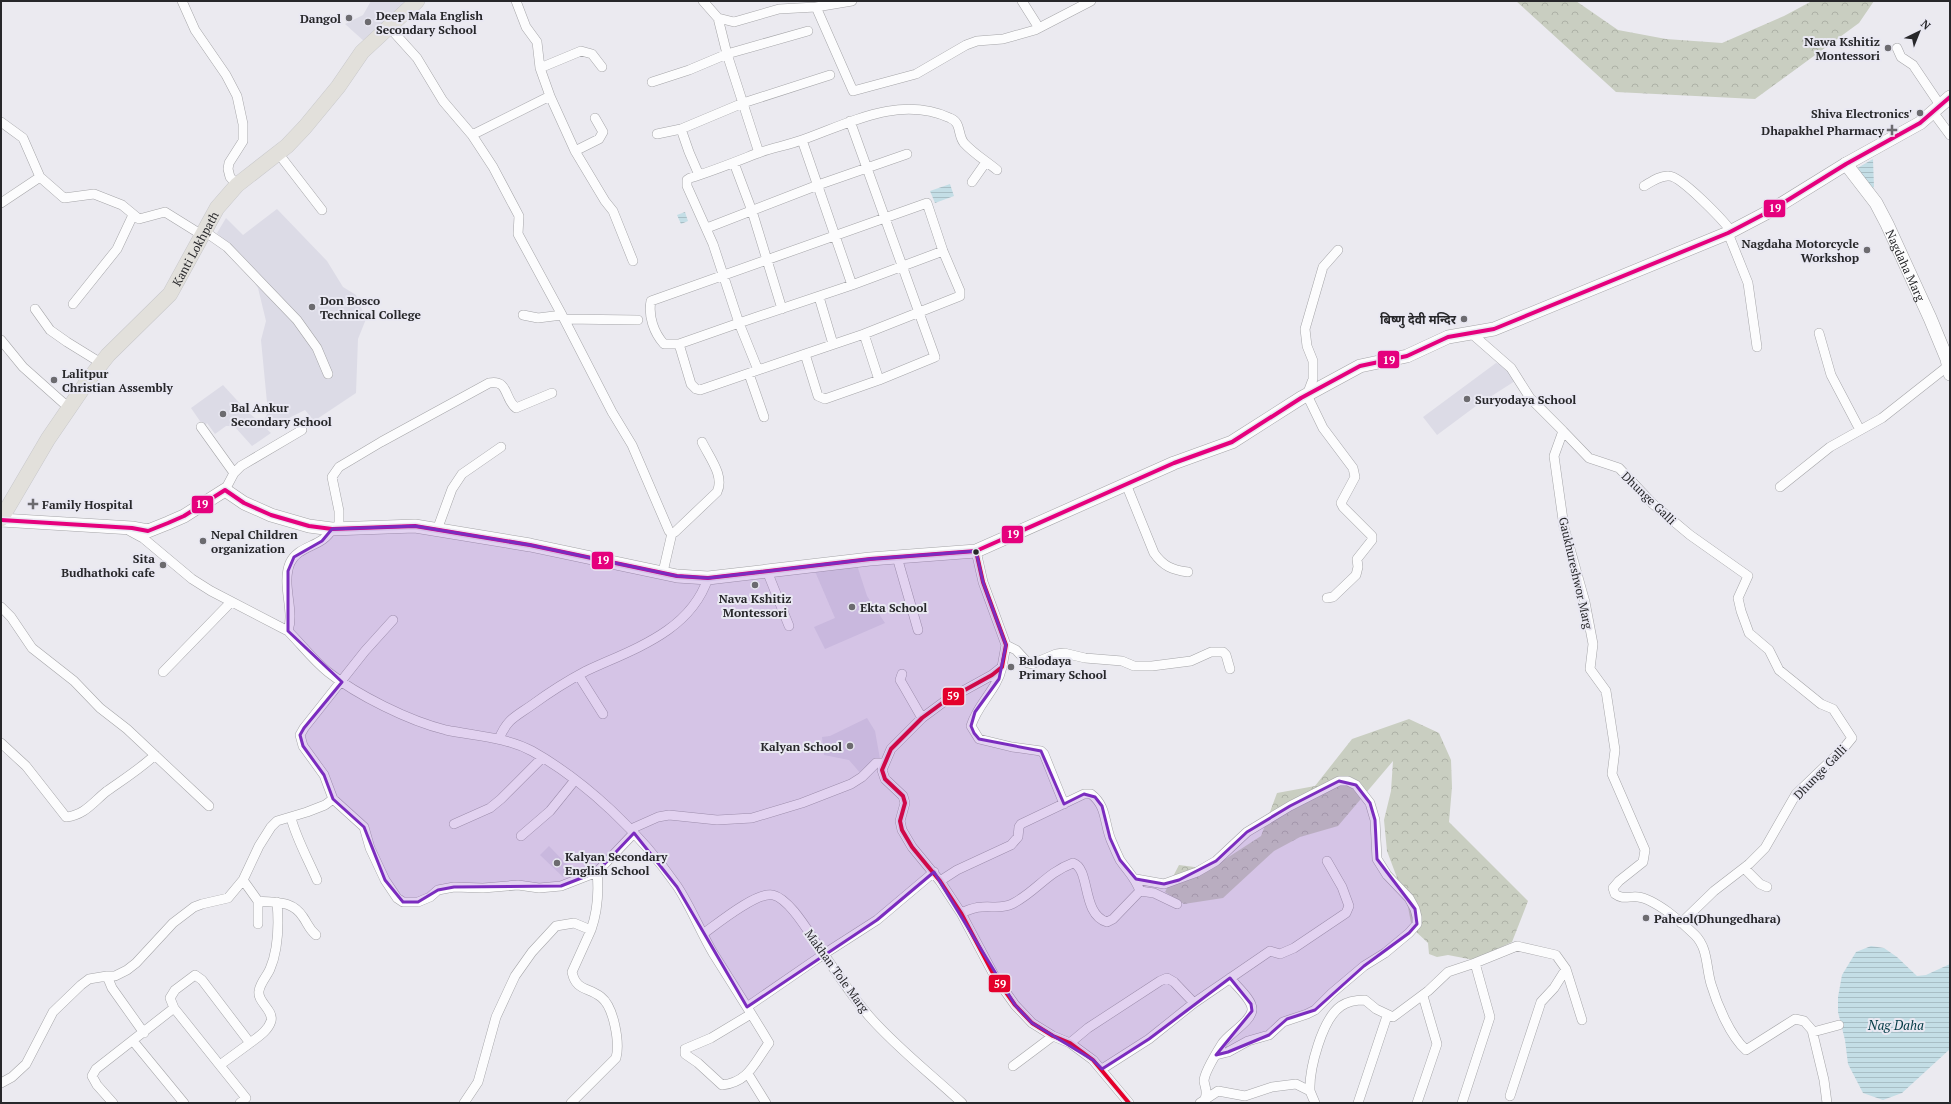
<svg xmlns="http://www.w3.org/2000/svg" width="1951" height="1104" viewBox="0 0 1951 1104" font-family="'PT Serif','Noto Sans Devanagari',serif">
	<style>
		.built { fill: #dcdbe6 }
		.forest { fill: url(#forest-crowns) }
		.water { fill: url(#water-rules) }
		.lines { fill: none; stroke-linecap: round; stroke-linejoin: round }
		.street-casing { stroke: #a5a5a8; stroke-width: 10 }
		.secondary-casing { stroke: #a5a5a8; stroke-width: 14 }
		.primary-casing { stroke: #c8c8cb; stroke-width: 16 }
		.street { stroke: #fcfcfd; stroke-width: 9 }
		.secondary { stroke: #fcfcfd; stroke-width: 13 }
		.primary { stroke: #e2e0db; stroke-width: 15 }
		.bus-1-casing { stroke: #e9e8f2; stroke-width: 7 }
		.bus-2-casing { stroke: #e9e8f2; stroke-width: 7 }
		.bus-1 { stroke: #e5007d; stroke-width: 4 }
		.bus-2 { stroke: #e4002b; stroke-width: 4 }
		.marked { fill: #7b2cbf; fill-opacity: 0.2; stroke: #7b2cbf; stroke-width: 3; stroke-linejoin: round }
		.poi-dot { fill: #6c6b6f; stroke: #e9e8f2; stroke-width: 1.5 }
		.bus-dot { fill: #27272a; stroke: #e9e8f2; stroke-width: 1.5 }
		.labels { text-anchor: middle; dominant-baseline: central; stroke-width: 4; stroke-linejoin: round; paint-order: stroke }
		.poi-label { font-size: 12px; font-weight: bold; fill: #27272a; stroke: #e9e8f2; text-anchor: start }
		.street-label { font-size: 12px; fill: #27272a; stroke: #e9e8f2 }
		.water-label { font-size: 13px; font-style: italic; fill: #003944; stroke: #e9e8f2 }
		.line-badge { stroke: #e9e8f2; stroke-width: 1.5 }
		.badge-label { font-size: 11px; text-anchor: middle; font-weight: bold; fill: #fff }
	</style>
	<defs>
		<pattern id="forest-crowns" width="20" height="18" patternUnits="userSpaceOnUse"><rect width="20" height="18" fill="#c9cec1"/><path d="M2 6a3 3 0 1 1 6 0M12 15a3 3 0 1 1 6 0" fill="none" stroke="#adb1a6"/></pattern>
		<pattern id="water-rules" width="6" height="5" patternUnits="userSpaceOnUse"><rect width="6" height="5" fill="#c4dee6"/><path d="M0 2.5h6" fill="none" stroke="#a8bec5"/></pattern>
	</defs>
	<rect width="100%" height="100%" fill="#ebeaf0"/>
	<path class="built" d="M371 1H405L407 3 365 42 345 24 363 15Z
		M277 209 327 261 343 287 356 295 366 319 358 339 356 393 314 421 305 410 267 429 264 420 268 413 261 340 266 321 258 288 237 255 217 233 226 218 243 235Z
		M1496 363 1504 366 1515 381 1476 406 1437 435 1423 417Z
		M223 385 245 409 271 433 252 446 234 426H226L215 434 207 423 204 427 191 408Z
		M856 562 867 596 885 623 825 649 814 627 835 618 814 569Z
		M867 718 875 731 880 759 862 775 849 760 824 755 822 737 830 736Z
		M549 846 574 872 563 877 540 855Z"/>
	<path class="forest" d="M1516 1H1576L1618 30 1666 39 1722 43 1784 16 1812 1H1874L1859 23 1755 99 1616 92Z
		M1409 719 1439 733 1451 760 1452 787 1449 822 1528 901 1512 942 1474 960 1448 955 1437 957 1429 954 1428 943 1412 928 1408 907 1387 851 1384 820 1391 791 1393 761 1338 826 1300 837 1274 851 1223 898 1184 904 1165 892 1179 865 1210 869 1261 836 1277 793 1315 786 1352 739Z"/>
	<path class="water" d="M1873 159 1874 187 1869 189 1854 170Z
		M950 184 954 196 935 203 930 191Z
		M685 212 688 221 681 224 677 215Z
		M1871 946 1884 948 1897 957 1917 976 1926 975 1950 964V1049L1902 1093 1883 1100 1863 1093 1848 1064 1845 1040 1838 1012V997L1842 975 1856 952Z"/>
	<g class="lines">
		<g class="street-casing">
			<path id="street" d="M182 1 195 30 226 75 237 96 243 124V141L229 163 228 169 230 177 237 185
				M516 1 526 27 537 42 540 68 550 96 575 151 605 201 613 211 633 261
				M703 1 718 18 734 22 779 9 816 7 853 91 916 74 966 45 977 41 1003 39 1035 30 1091 1
				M1022 1 1039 28
				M816 7 852 1
				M718 18 727 54 759 153
				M389 27 417 58 443 101 472 135 493 167 519 216 518 234 562 315
				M1897 48 1901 57 1913 65 1940 105
				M540 68 581 51 592 54 602 67
				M652 82 689 70 727 54 808 31
				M1933 112 1950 135
				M850 121 935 357 879 380 825 399 818 396 805 354 700 390 696 389 691 384 679 344 739 323 713 244 687 186V180L690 178C713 171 735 162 758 153 772 148 788 145 802 140 850 123 899 95 950 118 962 123 957 134 964 143 973 153 986 161 997 170
				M1 122 23 138 40 177
				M681 129 689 152 699 175
				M657 134 681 129 743 103 830 75
				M472 135 550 96
				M802 140 852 285 943 251
				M575 151 599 139 603 132 595 118
				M278 153 322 210
				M734 163 752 211 782 309
				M972 182 986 162
				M1644 186C1651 182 1660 175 1669 176 1681 176 1723 220 1731 231
				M1 203 40 177 64 198 94 194 122 205 139 219 165 212 202 235
				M707 228 818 185 907 154
				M204 231 227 247 297 320 317 348 328 374
				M1728 233 1748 283 1757 347
				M819 297 833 344
				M73 304 117 249 133 215
				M35 309 50 330 67 342 101 363
				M523 315 538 318 562 315 612 412 632 445 669 531 672 533
				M564 319 638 320
				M1471 333 1511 368 1530 398 1563 431 1554 456 1564 527 1585 602 1593 644 1590 669 1606 691 1615 750 1612 774 1645 850 1643 862 1619 881 1613 888 1615 894C1623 900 1629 896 1638 897 1655 899 1683 923 1695 935 1708 948 1706 967 1711 984 1717 1004 1730 1036 1746 1050L1795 1019 1804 1021 1812 1030 1824 1080 1827 1103
				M1819 333 1831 375 1860 430
				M864 334 879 380
				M1 340 23 367 69 408
				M679 344H664C654 333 648 316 651 301L927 203 943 251 960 291V296L864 334 805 354
				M758 370 739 323 852 285
				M749 374 764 417
				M201 427 234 473
				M1563 431 1589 458 1619 468 1653 504 1690 535 1748 576 1738 598 1741 611 1749 633 1769 650 1779 670 1821 704 1833 709 1852 738 1843 749 1796 794 1765 848 1749 864 1714 891 1681 923
				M1126 484 1154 553C1163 566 1172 570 1188 572
				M1780 487 1830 447 1882 418 1948 366
				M225 490 234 473 241 466 302 430
				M332 529C323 547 298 545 290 563 281 585 295 610 288 631 301 644 313 660 328 672 357 695 409 721 446 730 475 736 506 737 532 751 587 782 641 834 677 886 691 907 700 931 713 953 732 983 751 1013 769 1043 754 1063 749 1082 722 1085L698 1063 685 1054V1049L711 1038 751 1014
				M339 529V511L332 477 339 467 381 442 489 383C509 379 504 399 516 408L552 393
				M437 530 452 489 462 474 501 447
				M130 531 143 538 192 579 211 591 288 631
				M672 533 675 532 717 492C725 476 709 457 702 442
				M976 551 983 582 1006 645 1002 667 992 675 945 701 922 718 891 749 882 770 885 779 903 796 905 803 900 821 902 830 912 847 940 881 961 913 995 977 1015 1005 1032 1023 1053 1036 1070 1043 1093 1060 1129 1103
				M897 557 918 630
				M767 571 789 626
				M663 572 672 533
				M1327 598 1333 597 1356 575 1358 567 1357 559 1372 540V536L1343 507 1341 503 1355 477 1353 468 1323 428 1307 395 1313 379V361L1307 346 1305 329 1323 267 1338 250
				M1 607 11 617 32 648 74 681 100 708 127 729 209 806
				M393 620 365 651 304 728 300 735 303 746 324 775 333 799 364 827 370 848 385 880 397 898 403 902H418L430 897 438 890 454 887 483 888 518 885 539 888 561 886 597 872 634 833
				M1006 645 1016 650 1028 663 1032 664 1056 654 1064 653 1085 658 1122 661 1134 666H1152L1191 661 1211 652H1223L1226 655 1230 669
				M1002 667C997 690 978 703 971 726L979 739 1012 747 1041 751 1044 754 1064 804
				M163 672 231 602
				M902 674 900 680 903 685 922 718
				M579 676 603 714
				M499 739C507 719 515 717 532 705 547 694 569 680 586 671 633 649 690 632 708 578
				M1 743 26 766 66 817C85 815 93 802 107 791 124 779 140 769 155 755
				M291 818C297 840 308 859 317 880
				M454 824 490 808 501 799 542 758
				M631 829 658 817 669 815 717 820 752 818 802 803 851 784 862 777 876 763H884
				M521 836 550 811 575 780
				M1744 868 1760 884 1767 887
				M1136 879 1164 884 1197 872 1216 861 1247 832 1290 806 1339 781H1348L1356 785 1370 803 1375 820 1377 859 1387 875 1409 898 1415 909 1417 917V924L1409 933 1385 953 1364 966 1332 993 1315 1010 1307 1014 1283 1022 1269 1035 1248 1041 1228 1052 1216 1055
				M243 880 258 901C276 903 292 900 303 917 308 924 309 929 316 935
				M940 881 957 870 1011 845 1018 837 1019 827 1021 824 1084 794H1091C1107 806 1104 823 1111 840 1114 847 1117 854 1120 860 1128 872 1135 877 1140 891
				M961 913C968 910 974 907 982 907 992 906 1002 909 1012 904 1036 892 1046 873 1073 863 1091 869 1081 914 1107 922L1113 919 1140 891 1154 893 1177 904
				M258 924V901
				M703 934C717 924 757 891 773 895 790 899 809 933 819 947 835 970 850 994 869 1016 897 1048 931 1074 962 1103
				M107 976 112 988 144 1033
				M747 1007 824 954 877 920 934 872
				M1813 1032 1839 1025
				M133 1041 184 1103
				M250 1043C258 1037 268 1031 271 1021 274 1010 257 1002 259 991 260 983 267 976 270 969 279 948 279 925 277 902
				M1070 1043 1088 1028 1160 981 1167 978 1174 982 1194 1003 1270 951 1280 954 1294 948 1346 913 1349 906 1342 887 1327 861
				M220 1065 250 1043 202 980 195 975 175 990 170 998 174 1008 246 1098 240 1103
				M1013 1066 1053 1036
				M1102 1069 1149 1039 1194 1003
				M748 1074 766 1103
				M1 1083 12 1077 26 1064 53 1012 81 985 89 979 107 976H115L127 970 136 963 173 923 194 907 202 904 228 898 243 880 259 846 271 827 277 821 307 812 325 805 333 799
				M1310 1091C1309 1069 1322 1019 1341 1006 1348 1001 1356 1000 1365 1000L1376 1009 1393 1017 1428 991 1448 972 1475 963 1517 946 1556 955 1566 969 1582 1020
				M1510 1096 1541 1002 1554 988 1566 969
				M1205 1099C1208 1091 1205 1088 1204 1081 1204 1073 1217 1052 1222 1044 1228 1034 1251 1022 1252 1010 1253 1000 1236 986 1230 978
				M113 1103 97 1085 92 1076 96 1069 174 1008
				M464 1103 478 1082 496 1017 515 976 532 952 556 926 574 923 591 930C598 910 599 892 597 872
				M571 1103 616 1058C620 1043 614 1007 601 997 588 987 576 991 572 972L591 930
				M1200 1103 1218 1091 1245 1096 1272 1087 1296 1084 1310 1091 1315 1103
				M1358 1103 1387 1016
				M1417 1103 1437 1044 1423 996
				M1462 1103 1490 1017 1475 963"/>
		</g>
		<g class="secondary-casing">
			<g id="secondary">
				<path id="s1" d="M1846 164 1876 203 1887 224 1930 318 1947 359 1950 374"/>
				<path d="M1 520 132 528 148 531 168 523 184 516 225 490 244 503 271 515 309 526 332 529 415 526 530 545 677 576 708 578 870 559 976 551 1174 463 1232 442 1301 398 1360 366 1407 356 1448 337 1494 329 1728 233 1770 211 1846 164 1920 123 1950 97"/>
			</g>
		</g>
		<g class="primary-casing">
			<g id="primary">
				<path id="s2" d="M1 519 48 439 89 379 108 355 170 294 217 208 237 185 287 146 305 127 338 87 362 52 417 1"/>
			</g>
		</g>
		<use href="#street" class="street"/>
		<use href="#secondary" class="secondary"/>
		<use href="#primary" class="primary"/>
		<g class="bus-1-casing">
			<path id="bus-1" d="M1 520 132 528 148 531 168 523 184 516 225 490 244 503 271 515 309 526 332 529 415 526 530 545 677 576 708 578 870 559 976 551 1174 463 1232 442 1301 398 1360 366 1407 356 1448 337 1494 329 1728 233 1770 211 1846 164 1920 123 1950 97"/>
		</g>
		<g class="bus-2-casing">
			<path id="bus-2" d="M976 551 983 582 1006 645 1002 667 992 675 945 701 922 718 891 749 882 770 885 779 903 796 905 803 900 821 902 830 912 847 940 881 961 913 995 977 1015 1005 1032 1023 1053 1036 1070 1043 1093 1060 1129 1103"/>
		</g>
		<use href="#bus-1" class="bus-1"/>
		<use href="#bus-2" class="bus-2"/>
	</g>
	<path class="marked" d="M415 526 530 545 677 576 708 578 870 559 976 551 983 582 1006 645 999 679 975 712 971 726 974 733 979 739 1041 751 1064 804 1084 794 1095 797 1102 806 1110 838 1120 860 1136 879 1164 884 1179 880 1216 861 1247 832 1290 806 1339 781 1356 785 1370 803 1375 820 1377 859 1415 909 1417 924 1409 933 1364 966 1315 1010 1287 1019 1269 1035 1228 1052 1216 1055 1252 1011 1251 1004 1230 978 1149 1039 1102 1069 1093 1060 1032 1023 1015 1005 934 872 877 920 747 1007 677 887 634 833 597 872 561 886 454 887 438 890 418 902H403L385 880 364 827 333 799 324 775 303 746 300 735 304 728 342 682 288 631V571L294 557 322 541 332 529Z"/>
	<g class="poi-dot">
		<circle cx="349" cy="18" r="4"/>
		<circle cx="368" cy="22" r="4"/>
		<circle cx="1888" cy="48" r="4"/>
		<circle cx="1920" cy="113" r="4"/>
		<path d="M1890 124h4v4h4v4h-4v4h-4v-4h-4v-4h4z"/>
		<circle cx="1867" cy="250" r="4"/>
		<circle cx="312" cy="307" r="4"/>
		<circle cx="1464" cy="319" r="4"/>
		<circle cx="54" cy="380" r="4"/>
		<circle cx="1467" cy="399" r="4"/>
		<circle cx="223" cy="414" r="4"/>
		<path d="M31 498h4v4h4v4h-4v4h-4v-4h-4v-4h4z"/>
		<circle cx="203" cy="541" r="4"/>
		<circle cx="163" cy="565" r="4"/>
		<circle cx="755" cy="585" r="4"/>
		<circle cx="852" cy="607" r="4"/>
		<circle cx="1011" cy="667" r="4"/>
		<circle cx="850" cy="746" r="4"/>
		<circle cx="557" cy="863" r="4"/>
		<circle cx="1646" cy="918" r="4"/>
	</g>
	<circle class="bus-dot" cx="976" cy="552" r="3.5"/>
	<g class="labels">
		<g class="poi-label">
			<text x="376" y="15">Deep Mala English<tspan x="376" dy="14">Secondary School</tspan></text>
			<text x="341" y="18" text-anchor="end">Dangol</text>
			<text x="1880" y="41" text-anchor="end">Nawa Kshitiz<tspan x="1880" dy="14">Montessori</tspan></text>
			<text x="1912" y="113" text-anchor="end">Shiva Electronics'</text>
			<text x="1884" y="130" text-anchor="end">Dhapakhel Pharmacy</text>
			<text x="1859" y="243" text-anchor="end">Nagdaha Motorcycle<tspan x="1859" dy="14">Workshop</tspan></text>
			<text x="320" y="300">Don Bosco<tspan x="320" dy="14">Technical College</tspan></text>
			<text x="1456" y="319" text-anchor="end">बिष्णु देवी मन्दिर</text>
			<text x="62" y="373">Lalitpur<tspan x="62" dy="14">Christian Assembly</tspan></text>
			<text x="1475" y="399">Suryodaya School</text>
			<text x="231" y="407">Bal Ankur<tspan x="231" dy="14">Secondary School</tspan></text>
			<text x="42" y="504">Family Hospital</text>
			<text x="211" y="534">Nepal Children<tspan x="211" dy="14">organization</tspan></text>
			<text x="155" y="558" text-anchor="end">Sita<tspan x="155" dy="14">Budhathoki cafe</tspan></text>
			<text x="755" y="598" text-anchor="middle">Nava Kshitiz<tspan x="755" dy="14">Montessori</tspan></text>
			<text x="860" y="607">Ekta School</text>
			<text x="1019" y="660">Balodaya<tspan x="1019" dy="14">Primary School</tspan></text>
			<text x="842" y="746" text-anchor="end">Kalyan School</text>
			<text x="565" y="856">Kalyan Secondary<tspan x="565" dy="14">English School</tspan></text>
			<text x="1654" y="918">Paheol(Dhungedhara)</text>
		</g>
		<g class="street-label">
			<text stroke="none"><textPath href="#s2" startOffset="335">Kanti Lokhpath</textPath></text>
			<text stroke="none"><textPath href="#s1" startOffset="118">Nagdaha Marg</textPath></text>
			<text transform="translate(1649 498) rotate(44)">Dhunge Galli</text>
			<text transform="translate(1576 573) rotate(77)">Gaukhureshwor Marg</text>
			<text transform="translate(1820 772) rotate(-46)">Dhunge Galli</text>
			<text transform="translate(837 971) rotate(54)">Makhan Tole Marg</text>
		</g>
		<g class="water-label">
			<text x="1896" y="1025">Nag Daha</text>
		</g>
	</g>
	<g class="line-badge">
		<rect x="1763" y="199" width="23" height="19" rx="4" fill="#e5007d"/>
		<rect x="1377" y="350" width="23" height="19" rx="4" fill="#e5007d"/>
		<rect x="191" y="495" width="23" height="19" rx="4" fill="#e5007d"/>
		<rect x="1001" y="525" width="23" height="19" rx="4" fill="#e5007d"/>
		<rect x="591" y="551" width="23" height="19" rx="4" fill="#e5007d"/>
		<rect x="942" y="687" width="23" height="19" rx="4" fill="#e4002b"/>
		<rect x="988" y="974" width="23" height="19" rx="4" fill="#e4002b"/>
	</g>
	<g class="badge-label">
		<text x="1775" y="212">19</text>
		<text x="1389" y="364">19</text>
		<text x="202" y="508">19</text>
		<text x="1013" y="538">19</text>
		<text x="603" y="564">19</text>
		<text x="953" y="700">59</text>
		<text x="1000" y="988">59</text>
	</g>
	<rect width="1951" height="1104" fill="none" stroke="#27272a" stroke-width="4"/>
	<g transform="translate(1919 32) rotate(43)" stroke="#e9e8f2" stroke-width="3" paint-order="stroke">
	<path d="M0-3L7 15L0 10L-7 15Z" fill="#27272a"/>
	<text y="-6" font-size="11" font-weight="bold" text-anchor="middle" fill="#27272a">N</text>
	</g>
</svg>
